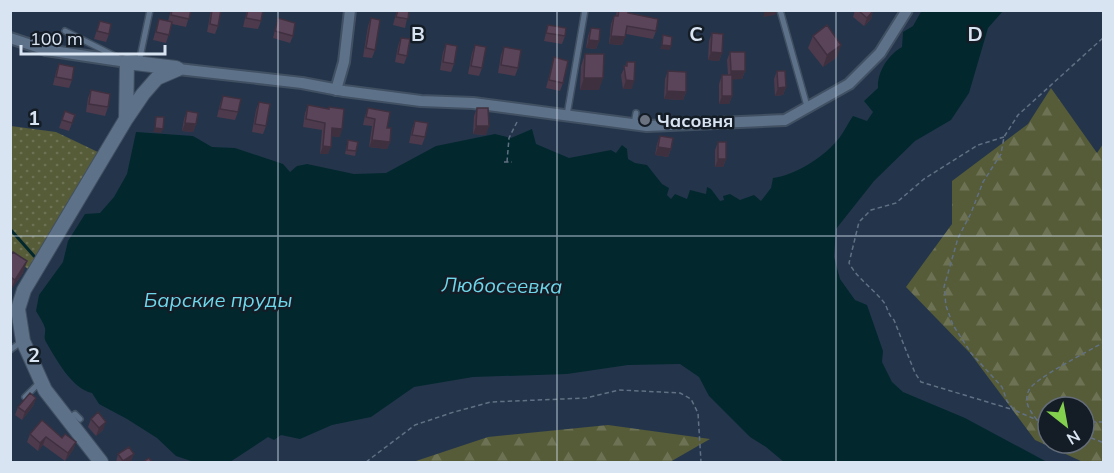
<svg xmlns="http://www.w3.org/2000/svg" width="1114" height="473" viewBox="0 0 1114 473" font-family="Mulish,sans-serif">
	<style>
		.grass { fill: url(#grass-dots) }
		.forest { fill: url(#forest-firs); fill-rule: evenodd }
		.water { fill: #02282e }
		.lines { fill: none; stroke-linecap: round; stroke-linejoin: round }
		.stream { stroke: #02282e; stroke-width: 3 }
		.service-casing { stroke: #415062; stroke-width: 8 }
		.minor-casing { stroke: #415062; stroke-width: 14 }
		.tertiary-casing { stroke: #415062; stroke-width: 16 }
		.path { stroke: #617083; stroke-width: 1.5; stroke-dasharray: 4.5 3; stroke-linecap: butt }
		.service { stroke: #5d7189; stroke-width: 5 }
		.minor { stroke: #5d7189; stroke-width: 10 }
		.tertiary { stroke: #5d7189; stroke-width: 14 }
		.wall { fill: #4d3a4d }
		.shaded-wall { fill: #3f303f }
		.building { fill: #5a445a; stroke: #3f303f; stroke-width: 1.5 }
		.grid { fill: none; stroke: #d9e4f2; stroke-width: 1.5; stroke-opacity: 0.55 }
		.worship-dot { fill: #6b7280; stroke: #141c26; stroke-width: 2 }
		.labels { text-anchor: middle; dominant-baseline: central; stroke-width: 5; stroke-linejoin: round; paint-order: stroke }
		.poi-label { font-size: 18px; font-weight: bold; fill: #d9e4f2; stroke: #141c26; text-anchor: start }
		.water-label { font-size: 20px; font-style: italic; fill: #6ed7ea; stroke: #141c26 }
		.grid-label { font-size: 20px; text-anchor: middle; font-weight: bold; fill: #d9e4f2; stroke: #141c26; stroke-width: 5; stroke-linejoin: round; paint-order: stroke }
	</style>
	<defs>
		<pattern id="grass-dots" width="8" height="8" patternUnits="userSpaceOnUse" patternTransform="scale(1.5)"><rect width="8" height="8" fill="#565b38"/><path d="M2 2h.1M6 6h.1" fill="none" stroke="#6e7255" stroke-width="1.8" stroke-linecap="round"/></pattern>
		<pattern id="forest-firs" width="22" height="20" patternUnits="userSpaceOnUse" patternTransform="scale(1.5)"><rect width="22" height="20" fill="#565b38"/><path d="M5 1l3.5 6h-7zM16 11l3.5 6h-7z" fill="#6e7255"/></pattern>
	</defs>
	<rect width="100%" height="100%" fill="#24354b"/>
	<path class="grass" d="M11 126 56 132 102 154 31 271 11 257Z"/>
	<path class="forest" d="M1051 88 1097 153 1103 144V462H1083L1035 440 970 353 906 287 952 224V181L1028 124ZM1048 407H1084V443H1048Z
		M608 425 710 439 670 462H413L488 437Z"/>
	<path class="water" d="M922 10 1003 11 988 28 969 93 951 120 915 141 874 181 836 229 834 257 840 279 855 300 867 305 883 351 882 362 892 382 903 392 965 418 1047 462H784L766 447 750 437 709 396 699 377 680 364 628 365 567 374 473 377 414 387 371 417 332 425 300 439 281 435 274 440 268 437 230 462H194L176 456 157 438 127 419 99 404 92 393C72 389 56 359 46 342 43 337 46 333 45 328 43 322 39 316 36 311L39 295 63 262 68 241 85 214 100 213 114 197 127 174 136 132 193 136 212 147 235 148 283 164 290 172 297 166 307 164 354 174 386 173 436 146 495 134 511 138 532 129 536 144 569 158 611 150 616 153 622 145 627 149 628 159 635 163 647 165 662 184 669 188 667 195 671 199 675 194 687 199 690 190 706 194 707 187 711 189 720 201 724 200 723 196 730 194 740 200 754 195 761 201 771 188 773 178C796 175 826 156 840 137 845 130 848 123 853 116L867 121 873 112 864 101 878 88C877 72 888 55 902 47L903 32 913 26Z"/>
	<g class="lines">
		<path class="stream" d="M10 229 34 256"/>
		<g class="service-casing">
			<path id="service" d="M780 10 807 106
				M65 31 117 57
				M139 62 150 10
				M567 115 585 10
				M634 124 636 113
				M10 350 21 342
				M25 397 39 383
				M68 420 75 414 80 419"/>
		</g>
		<g class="minor-casing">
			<path id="minor" d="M10 38 46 50 127 62
				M178 69 302 83 344 91 421 101 473 103 647 126 785 120 849 84 880 53 907 10
				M336 90 344 62 350 10"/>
		</g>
		<g class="tertiary-casing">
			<path id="tertiary" d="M126 119 127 62 176 68
				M101 462 45 390 23 341 18 309 24 290 126 119 143 94 157 78 178 69"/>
		</g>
		<path class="path" d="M1004 137 978 145 924 179 896 203 871 210 859 222 849 263C857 278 871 287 882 300 888 306 887 314 894 320L915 373 921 382 1014 410
			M504 162H512
			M507 162 509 138 518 120
			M1037 420C1030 411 1023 402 1029 390 1035 378 1089 351 1104 342
			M1048 422 1037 420 1014 410 1007 401 1002 387 971 353 953 325 946 306 944 287 958 238 971 213 983 182 1001 154 1004 137 1018 115 1104 37
			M1084 422H1104
			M1084 435 1104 443
			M366 462 415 425 454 412 491 402 586 398 619 390 680 393 691 399 698 413 701 462"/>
		<use href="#service" class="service"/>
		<use href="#minor" class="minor"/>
		<use href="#tertiary" class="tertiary"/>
	</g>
	<path class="wall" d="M171 10H191L186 27 172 24 166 43 153 40 159 19 168 21Z
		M211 10H221L218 26 215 34 207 32Z
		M247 10H263L261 21 258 29 243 27Z
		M397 10H409L405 28 393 25Z
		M617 10H628V13L656 31 653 39 626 34 622 45 609 44 611 24 614 16H616Z
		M855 10 873 11 871 19 864 26 853 17Z
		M278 18 293 36 290 43 273 38Z
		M371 18 375 50 372 58 363 57 368 26Z
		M100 21 109 34 106 42 94 39Z
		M548 25 565 36 562 44 544 41Z
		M591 28 599 41 596 49 586 48 588 36Z
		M712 33 722 53 719 61 708 60 709 41Z
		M813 36 837 57 823 67 808 48Z
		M401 38 407 56 404 64 395 62 398 46Z
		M446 44 454 64 451 72 440 70 443 52Z
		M475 45 482 68 479 76 468 74 472 53Z
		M504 47 518 68 515 76 498 73 501 55Z
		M730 52 745 71 742 79H732V96L729 104H719V84L722 75H728L727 60Z
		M585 54 599 90H580L581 66Z
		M554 57 563 83 560 91 546 88Z
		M627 62 632 89H623L621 75Z
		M59 64 72 80 69 88 53 85 56 72Z
		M668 71 686 92 683 100 664 99 665 79Z
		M777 71 786 87 783 95 775 96 774 79Z
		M91 90 108 107 105 116 86 112 88 98Z
		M223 96 238 112 235 120 217 117 220 104Z
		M259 102 266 126 263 134 252 132 256 110Z
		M308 105 340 137 332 136 328 154H320L322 130 303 127 305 113Z
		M368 108 387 128 390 142 387 149 369 147 372 126 363 125 365 116Z
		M477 108 486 135 473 134 474 116Z
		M65 111 75 115 69 131 59 128Z
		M187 111 196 124 193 132 182 131 184 119Z
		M415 121 425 137 422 145 409 143 412 129Z
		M660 136 671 149 668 157 655 155 657 144Z
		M348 140 356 151 355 156 345 154Z
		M718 142 726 159 723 167H715V150Z
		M10 256 23 273 10 291Z
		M36 398 33 406 22 420 15 415 18 407Z
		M91 419 103 430 96 436 88 427Z
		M30 434 62 438 76 442 73 450 65 461 43 445 38 451 27 442Z
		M118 454H134L130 462H116Z"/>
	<path class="shaded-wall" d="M765 10H777L775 15 763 17Z
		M873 11 871 19 864 26 867 18Z
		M611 36 625 37 622 45 609 44Z
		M589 40 599 41 596 49 586 48Z
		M662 45 671 46 670 50 660 49Z
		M841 45 837 57 823 67 827 55Z
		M711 52 722 53 719 61 708 60Z
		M731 71H745L742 79 728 80Z
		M584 78H603L599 90H580Z
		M626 80 634 81 632 89H623Z
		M786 87 783 95 775 96 778 88Z
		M667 91 686 92 683 100 664 99Z
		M722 96H732L729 104H719Z
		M185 123 196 124 193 132 182 131Z
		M476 126H489L486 135 473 134Z
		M155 128 163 129 161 133 153 132Z
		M332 128 342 129 340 137 330 136Z
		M372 140 390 142 387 149 369 147Z
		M323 146 331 147 328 154H320Z
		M658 147 671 149 668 157 655 155Z
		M718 159H726L723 167H715Z
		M27 261 23 273 10 291 15 280Z
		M36 398 33 406 22 420 25 412Z
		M106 422 103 430 96 436 99 428Z
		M46 437 43 445 38 451 40 443Z
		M76 442 73 450 65 461 68 453Z
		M134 454 131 462H122L123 461Z"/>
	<path class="building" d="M172 10H191L189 19 171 15Z
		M212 10H221L218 26 210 24Z
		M248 10H263L261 21 246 18Z
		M398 10H409L408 19 396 17Z
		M619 10H628V13L658 19 656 31 627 26 625 37 611 36 614 16H618Z
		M858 10H873V11L867 18Z
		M278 18 295 23 293 36 275 31Z
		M371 18 380 20 375 50 366 48Z
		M159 19 172 22 169 35 156 32Z
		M100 21 111 24 109 34 97 31Z
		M548 25 566 28 565 36 546 33Z
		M827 25 841 45 827 55 813 36Z
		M591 28 600 29 599 41 589 40Z
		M712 33 723 34 722 53 711 52Z
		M663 35 672 37 671 46 662 45Z
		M401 38 410 39 407 56 398 54Z
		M446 44 457 46 454 64 443 62Z
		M475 45 486 47 482 68 471 66Z
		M504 47 521 50 518 68 501 65Z
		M730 52H745V71H731Z
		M585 54H604L603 78H584Z
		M554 57 568 61 563 83 549 80Z
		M627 62H635L634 81 626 80 624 66H627Z
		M59 64 74 67 72 80 56 77Z
		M668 71 686 72V92L667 91Z
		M777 71H785L786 87 778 88Z
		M722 75H732V96H722Z
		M91 90 110 94 108 107 89 104Z
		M223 96 241 99 238 112 220 109Z
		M259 102 270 104 266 126 255 124Z
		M308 105 329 109V107L344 109 342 129 332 128 331 147 323 146 325 123 306 119Z
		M368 108 390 112 387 128H391L390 142 372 140 375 119 366 117Z
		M477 108H488L489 126H476Z
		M65 111 75 115 72 123 62 120Z
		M187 111 198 113 196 124 185 123Z
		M156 117H164L163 129 155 128Z
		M415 121 428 123 425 137 412 135Z
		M660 136 673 138 671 149 658 147Z
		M348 140 358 142 356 151 347 150Z
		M718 142H726V159H718Z
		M13 252 27 261 15 280 10 277V256Z
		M30 393 36 398 25 412 18 407Z
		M98 412 106 422 99 428 91 419Z
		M42 420 62 438 65 434 76 442 68 453 46 437 40 443 30 434Z
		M129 447 134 454 123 461 118 454Z
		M149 458 152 462H143Z"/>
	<path class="grid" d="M278 10V462M557 10V462M836 10V462M10 236H1104"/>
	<circle class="worship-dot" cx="645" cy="120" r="6"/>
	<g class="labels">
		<g class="poi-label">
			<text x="657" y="120">Часовня</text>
		</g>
		<g class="water-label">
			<text transform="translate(502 285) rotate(1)">Любосеевка</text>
			<text x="218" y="299">Барские пруды</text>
		</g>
	</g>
	<g class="grid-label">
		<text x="418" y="41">B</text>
		<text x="696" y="41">C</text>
		<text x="975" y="41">D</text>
		<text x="34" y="125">1</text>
		<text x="34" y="362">2</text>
	</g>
	<rect width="1114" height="473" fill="none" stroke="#d9e4f2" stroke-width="24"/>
	<g transform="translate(1066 425) rotate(149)"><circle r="28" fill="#141c26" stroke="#636c78" stroke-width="1.5"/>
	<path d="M0-4.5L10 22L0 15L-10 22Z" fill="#83d04e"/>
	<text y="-9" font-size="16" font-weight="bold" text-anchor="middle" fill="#d9e4f2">N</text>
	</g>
	<path d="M21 45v9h144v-9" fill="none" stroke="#d9e4f2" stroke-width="3"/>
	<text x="30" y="45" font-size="18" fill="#d9e4f2" stroke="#141c26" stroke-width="4.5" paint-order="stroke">100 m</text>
</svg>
